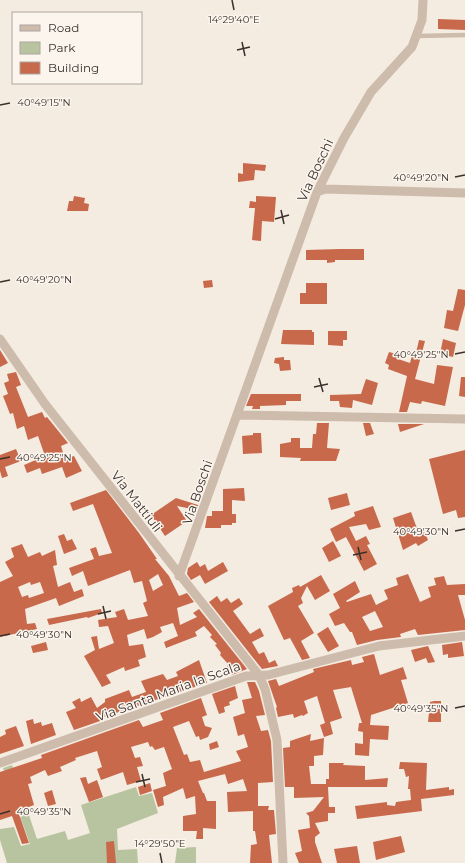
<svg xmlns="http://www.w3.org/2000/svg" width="465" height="863" viewBox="0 0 465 863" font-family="Montserrat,sans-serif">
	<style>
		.green { fill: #b8c4a0 }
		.building { fill: #c8694b; fill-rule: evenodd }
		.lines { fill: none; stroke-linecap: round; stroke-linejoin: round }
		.service { stroke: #cdbbac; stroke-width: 4.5 }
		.minor { stroke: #cdbbac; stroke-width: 9 }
		.ticks { fill: none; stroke: #3b302b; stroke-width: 1.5 }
		.labels { text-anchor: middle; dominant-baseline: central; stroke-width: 3; stroke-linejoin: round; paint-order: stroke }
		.street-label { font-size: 13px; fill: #3b302b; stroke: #fbf5ee }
		.ticks-label { font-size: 10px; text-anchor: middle; fill: #3b302b; stroke: #fbf5ee; stroke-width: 3; stroke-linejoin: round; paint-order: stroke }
	</style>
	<rect width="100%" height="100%" fill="#f4ebe1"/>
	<path class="green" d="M12 765 37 839 65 831 68 840 90 833 81 805 136 787 139 796 152 793 158 813 117 829 118 850 137 849 138 863H7L0 840V829L14 827 21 846 30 844 3 768Z
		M196 847V863H175L177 848Z"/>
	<path class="building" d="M438 19 465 20V30L438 29Z
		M243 163 266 165 265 171 255 170 254 180 238 182V173L243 174Z
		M74 196 85 198 84 203 89 204 88 211H67L69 201H73Z
		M256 196 276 197 274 222 262 221 261 241 252 240 255 208H249L250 201 256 202Z
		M340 249H364V260H335V262L327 263V260H306V250Z
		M212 280 213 287 204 288 203 281Z
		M306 283H327V304H300V293H306Z
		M458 289 465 290V305L458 331 444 328 447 310 453 311Z
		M283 330H312V332H314V345L281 344Z
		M328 331H347V340H343V346L328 345Z
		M443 339 456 343 453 357 440 354Z
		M419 340 425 341 415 379 434 384 437 365 453 367 445 406 422 401 421 404 410 402 407 412H399L407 376 388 369 389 365 385 363 389 352 400 355 398 359 410 363 413 352 416 353Z
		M0 350 8 363 0 367Z
		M284 357V360H290L291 370 280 371 279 364 274 363 275 358Z
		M16 372 21 385 16 387 28 417 42 412 45 418 47 417 68 443 61 446 65 459 74 456 82 471 66 478 62 467 42 474 40 468 27 473 24 465 45 456 38 436 28 440 24 426 17 429 13 413 10 414 3 396 8 394 4 383 9 381 7 374Z
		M461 377H465V397L459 396Z
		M366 379 378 383 372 405 353 400 352 408 340 407 339 401H330V395L361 394Z
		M251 394H301V401H286V405L260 406V409H252L253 406H246Z
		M317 423H329L327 448 340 449 336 461H300L301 458 280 457V444L291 442V438H300V448H312L313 434H316Z
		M363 423H370L374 434 366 436Z
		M398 424H424L400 432Z
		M253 433H261L262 453 243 454 242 436 253 435Z
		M16 449 21 461 5 467 8 476 2 478 0 471V455Z
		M465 450V517L458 518 456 510 443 514 429 459Z
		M244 488 245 501 232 500V514H236V523H232V525H221V528H205L207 516H212V511H223V489Z
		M106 490 139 533 157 559H155L169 576 179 596 187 593 194 602 177 608 180 625 197 617 193 613 199 609 247 669 232 675 227 666 229 665 220 655 221 653 215 645 217 644 210 637 212 635 204 626 195 632 197 636 166 648 164 642 178 636 173 623 160 627 162 632 153 637 147 639 144 629 127 635 129 646 143 644 146 657 138 660 140 666 125 671 124 667 106 675 111 683 102 687 84 656 95 650 91 637 97 636 99 649 114 643 108 626 99 627 98 620 117 617 115 612 124 609 128 620 148 616 143 603 147 601 142 581 134 583 130 570 88 586 83 571 72 576 69 568 94 559 90 549 96 547 99 556 112 553 93 504 73 511 70 503ZM158 574 163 585 153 591 149 580Z
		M347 493 350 505 331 510 328 498Z
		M176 498 198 505 197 510 177 506 187 521 165 536 151 515Z
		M373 506 381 527 369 530 366 524 349 527 356 541 366 536 370 544 367 545 377 564 364 571 346 537 336 542 330 529 355 516 354 512Z
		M411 512 419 534 424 530 428 540 418 546 416 543 403 550 393 518Z
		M64 534 67 541 72 539 77 549 64 554 58 536Z
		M333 541 341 556 329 562 322 548Z
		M22 544 28 557 40 552 42 556 55 550 57 565 53 566 58 587 70 582 74 592 82 589 84 596 59 606 56 598 25 609 27 624 35 623 37 629 0 637V582L13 576 5 562 14 557 11 548ZM30 582 31 585 40 582 44 593 29 598 28 595 22 597 18 587Z
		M197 562 200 567 205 564 208 571 223 562 228 571 205 584 200 575 191 580 187 574 188 568Z
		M408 574 420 602 431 597 428 587 436 585 434 578 444 576 447 585 465 584V595H458L465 620V630L418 635 415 629 400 634 401 637 377 640 357 645 352 632H350L344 623 335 626 329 614 340 608 333 594 355 581 360 592 346 601 347 602 371 594 376 605 388 599 384 590 398 585 396 578ZM375 611 383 627 370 631 362 617Z
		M321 575 330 591 315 600 307 586 301 598 303 603 298 606 314 633 301 641 310 658 302 660 290 638 284 640 268 606 293 592 292 588 299 585 300 587Z
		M217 596 221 602 227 598 231 603 239 598 243 604 233 611 250 634 260 628 264 636 252 642 259 654 264 652 269 663 275 660 278 666 262 669 209 602Z
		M101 609 102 613 88 618 87 617 49 625 47 619Z
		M328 627 339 646 328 652 317 634Z
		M46 642 48 650 33 653 31 646Z
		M462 642 464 656 448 658V654L443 655 442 645Z
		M428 646 435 662 428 663 426 658 415 662 411 650Z
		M374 654 380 675 403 667 407 679 401 680 408 703 371 715 370 725 389 726 388 740 370 739 369 756 355 755V743L363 744V732L358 731 359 723H362L351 687 333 690 342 718 330 722 333 734 324 737 320 725 325 723 317 696 304 701 308 713 303 716 302 715 294 718 293 714 278 717 276 708 277 707 268 681 276 679 279 686 314 672 313 669 351 660 352 665 364 662 362 657Z
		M199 660 207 683 101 718 103 720 74 730 66 712 76 708 72 702 80 698 81 702 91 697 97 708 105 702V699L129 690 132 697 146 692 141 681 163 674 167 680 178 676 176 672Z
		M247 682H255L259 691 265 715 256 716 261 731 268 730 271 741 273 782 258 783V806H269L268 810H274L276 834 269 835 272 863H250L251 845 257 844 255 831H253V811L228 812 227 792 247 791 243 779 228 784 225 774 198 781 203 793H201H204L207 801H216V829L203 828V839H196L197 831H183V816L196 814 195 796 186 799 183 788 163 797 164 805 158 807 153 790 166 786 163 773 172 769 164 747 155 750 152 746 150 747 148 742 131 747 135 758 140 757 143 766 137 767 141 781 127 785 123 772 101 780 97 769 102 767 97 751 75 758 76 760 60 767 62 771 48 776 45 770 30 777 32 783 28 784 34 805 18 811 29 843 22 844 12 816 0 820V772L42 758 41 755 139 720 143 727 163 720 160 713 201 698 207 715 202 717 205 726 212 728 208 737 200 740 199 736 196 737 189 721 173 727 184 755 187 754 190 762 200 760 204 772 241 761 236 751 248 747 244 734 238 736 233 717 245 713 242 700 252 698Z
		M235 686 238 698 229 702 230 705 224 707 225 712 219 714 212 694Z
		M434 701H441V722H428L430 702Z
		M33 719 34 724 41 722 42 726 52 723 56 735 31 744 26 721Z
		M16 726 24 746 0 754V737L6 734 5 730Z
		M311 734 310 741 324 738 323 755 314 756V766H309L311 784H326V779H329V763H344L343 765 365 766V780L388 778 387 787H328L329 807H335V813H328V821L315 823 320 833 315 837V842L322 863H299L295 853 302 851 298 830 310 828 309 816 306 813 313 811 324 797 294 798V787H285L283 748 290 747V741Z
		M217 741 219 747 210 750 209 744Z
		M400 762 427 763 426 790 449 787V790L454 789V795L421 799 422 811 357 819 355 806 387 802V805L395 806 396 802 411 800 410 789H408L409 776 406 777 404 769H399Z
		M86 777 88 784 97 780 103 797 89 802 80 778Z
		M150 783 152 791 140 795 138 787Z
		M52 790 56 804 48 806 44 793Z
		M401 836 405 852 376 860 373 842Z
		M114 841 116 863H107L106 842Z
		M357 846 360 863H337L334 849Z"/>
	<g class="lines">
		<path class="service" d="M417 36 465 35"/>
		<path class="minor" d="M317 192 325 189 465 193
			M0 339 45 404 259 675 265 689 277 740 283 863
			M237 415 465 419
			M179 576 317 192 344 138 371 92 412 47 422 20 423 0
			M0 763 246 676 268 675 379 646 465 636"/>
	</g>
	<path class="ticks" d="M232 0 234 10M242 42 245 56M237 50 250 47M0 105 10 103M455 177 465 175M281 210 284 224M275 219 289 215M0 282 10 280M455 354 465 352M319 378 323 392M314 387 328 384M0 459 10 457M455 531 465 529M358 547 361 560M353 555 367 552M103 606 106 619M98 614 111 611M0 636 10 634M455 708 465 706M142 774 145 787M136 782 150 779M0 814 10 811M160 853 162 863"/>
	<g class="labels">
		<g class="street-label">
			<text transform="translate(315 170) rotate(-65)">Via Boschi</text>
			<text transform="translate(197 492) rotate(-71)">Via Boschi</text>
			<text transform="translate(137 501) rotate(52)">Via Mattiuli</text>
			<text transform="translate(168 691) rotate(-20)">Via Santa Maria la Scala</text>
		</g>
	</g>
	<g class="ticks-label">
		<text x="234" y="23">14°29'40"E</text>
		<text x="44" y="106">40°49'15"N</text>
		<text x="421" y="181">40°49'20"N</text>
		<text x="44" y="283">40°49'20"N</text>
		<text x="421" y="358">40°49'25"N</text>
		<text x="44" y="461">40°49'25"N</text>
		<text x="421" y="535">40°49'30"N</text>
		<text x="44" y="638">40°49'30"N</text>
		<text x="421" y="712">40°49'35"N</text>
		<text x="44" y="815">40°49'35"N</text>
		<text x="160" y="847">14°29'50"E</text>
	</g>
	<rect x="12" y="12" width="130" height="72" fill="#fbf5ee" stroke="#aea6a0"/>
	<rect x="20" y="25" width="20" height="6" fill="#cdbbac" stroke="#aea6a0"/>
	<text x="48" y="32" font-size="12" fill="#3b302b">Road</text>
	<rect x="20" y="42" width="20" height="12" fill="#b8c4a0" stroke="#aea6a0"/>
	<text x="48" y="52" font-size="12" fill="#3b302b">Park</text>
	<rect x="20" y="62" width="20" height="12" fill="#c8694b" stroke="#aea6a0"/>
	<text x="48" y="72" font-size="12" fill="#3b302b">Building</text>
</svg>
